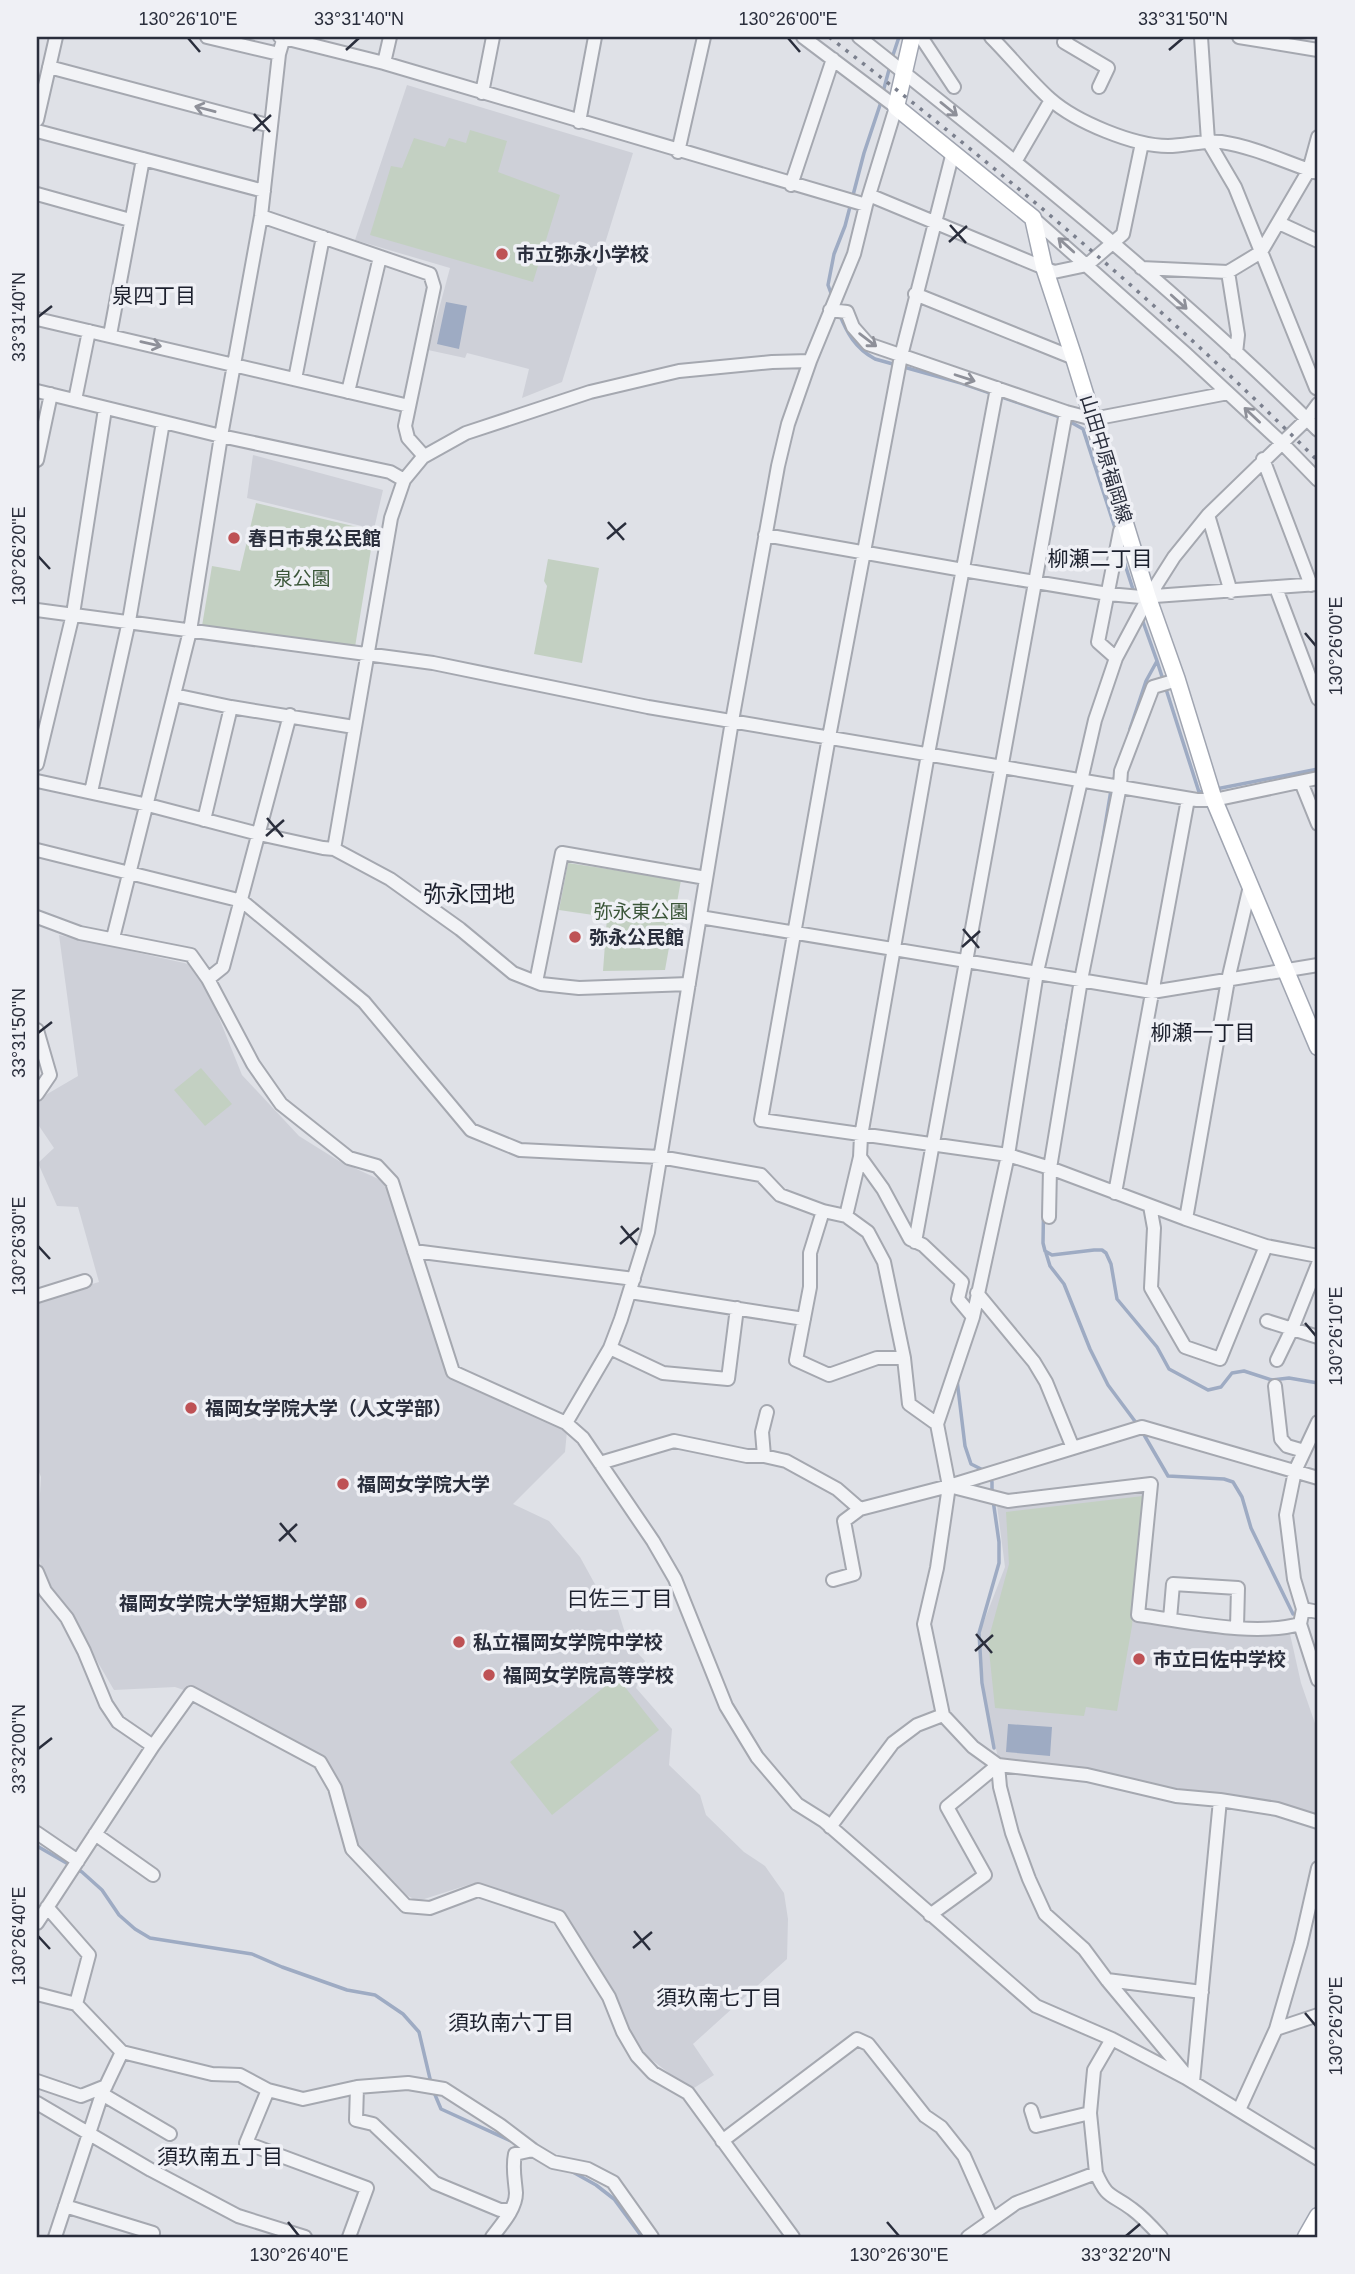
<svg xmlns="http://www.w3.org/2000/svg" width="1355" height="2274" viewBox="0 0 1355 2274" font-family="Helvetica,'Noto Sans JP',sans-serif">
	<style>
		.built { fill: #ced0d8 }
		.green { fill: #c3d0c2 }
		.water { fill: #9eabc3 }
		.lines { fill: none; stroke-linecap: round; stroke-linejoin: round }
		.stream { stroke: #9eabc3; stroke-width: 3.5 }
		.minor-casing { stroke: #a5a8b0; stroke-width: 16 }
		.major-casing { stroke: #a0a5b1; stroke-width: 19 }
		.minor { stroke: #f2f3f6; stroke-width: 12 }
		.major { stroke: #fff; stroke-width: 16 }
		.rail { stroke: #7b808e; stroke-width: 3.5; stroke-dasharray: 3.5 7; stroke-linecap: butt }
		.oneway { stroke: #8e9099 }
		.ticks { fill: none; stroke: #2a2e3c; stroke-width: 2.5 }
		.poi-dot { fill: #be5255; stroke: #eff0f5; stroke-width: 2.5 }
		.labels { text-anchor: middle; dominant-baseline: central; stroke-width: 7; stroke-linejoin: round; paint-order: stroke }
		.poi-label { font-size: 19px; font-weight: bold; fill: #2a2e3c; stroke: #eff0f5; text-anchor: start }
		.street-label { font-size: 19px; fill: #2a2e3c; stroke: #eff0f5 }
		.park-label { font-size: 19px; fill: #3b5639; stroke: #eff0f5 }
		.neighbourhood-label { font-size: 21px; fill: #1c202d; stroke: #eff0f5 }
		.quarter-label { font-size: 23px; fill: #1c202d; stroke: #eff0f5 }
		.neatline { fill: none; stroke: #2a2e3c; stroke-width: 2.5 }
		.ticks-label { font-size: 18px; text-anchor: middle; fill: #2a2e3c }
	</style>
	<rect width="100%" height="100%" fill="#dfe1e7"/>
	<path class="built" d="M407 85 633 153 562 382 522 398 529 369 467 353 465 358 428 350 450 268 355 240Z
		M253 455 383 490 374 529 247 498Z
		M59 935 193 965 203 978 242 1075 299 1136 339 1161 385 1182 449 1378 567 1431 565 1452 513 1504 549 1521 580 1557 607 1606 618 1610 628 1643 645 1661 636 1688 672 1729 669 1765 700 1795 706 1815 744 1852 765 1866 784 1893 788 1919 787 1959 693 2044 714 2075 691 2090 648 2057 627 2032 560 1914 474 1883 418 1901 396 1890 358 1846 332 1770 317 1752 213 1700 175 1687 114 1690 66 1608 44 1581 37 1546 41 1477 37 1467V1300L99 1282 78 1207 57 1206 38 1163 54 1148 37 1123V1100L78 1076Z
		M1146 1489 1134 1617 1250 1635 1290 1634 1301 1683 1318 1732V1811L1316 1814 1277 1802 1157 1786 1091 1769 999 1761 987 1714 979 1634 1005 1567 997 1505 1005 1506Z"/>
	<path class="green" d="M470 130 507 141 498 172 560 195 533 282 370 235 391 166 402 168 414 138 445 147 449 138 466 143Z
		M256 503 374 531 355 647 202 626 212 566 240 571Z
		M548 559 599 568 582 663 534 654 547 586 544 581Z
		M568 863 681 880 665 970 603 971 607 917 559 910Z
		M201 1068 232 1104 205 1126 174 1090Z
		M1143 1496 1132 1626 1117 1711 1086 1707 1084 1716 995 1708 988 1641 1009 1564 1006 1512Z
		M617 1677 659 1730 552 1815 510 1762Z"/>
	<path class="water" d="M446 302 467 306 459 349 437 344Z
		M1008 1724 1052 1727 1050 1756 1006 1752Z"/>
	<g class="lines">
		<path class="stream" d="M892 58 899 37
			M883 92 890 66
			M832 296 828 285 834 254 845 226 864 153 882 99
			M839 313C847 333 855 348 875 359L961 383 1060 417
			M1067 420 1083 429 1116 531
			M1121 552 1139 608
			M1157 661 1199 792 1205 791
			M1130 729 1146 681 1157 661 1142 619
			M1216 789 1318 769
			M1102 844 1111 790
			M1058 1085 1068 1020
			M1044 1183 1043 1243 1045 1251 1052 1255 1094 1250H1102L1106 1253 1111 1264 1117 1299 1157 1347 1169 1369 1208 1390 1221 1387 1232 1373 1244 1371 1272 1380 1289 1378 1318 1383
			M1046 1253 1050 1266 1064 1284 1090 1349 1108 1385 1137 1424
			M957 1380 965 1446 971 1464 985 1471
			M1143 1433 1168 1476 1224 1479 1233 1482 1242 1497 1251 1528 1293 1614
			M989 1477 992 1482V1493
			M993 1500 999 1542V1563L979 1633 982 1683 994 1748
			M37 1846 82 1872 102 1890 119 1915 135 1929 150 1938 252 1954 282 1967 347 1990 375 1995 403 2014 419 2032 431 2083
			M433 2090 441 2109 511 2141
			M571 2171 596 2185 614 2199 642 2237"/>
		<g class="minor-casing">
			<path id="minor" d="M207 37 279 54
				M280 37 384 63 866 205
				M859 37C1017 162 1175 288 1318 430
				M921 37 954 87
				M991 37C1011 57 1029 80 1050 99 1076 122 1134 146 1168 146 1186 146 1203 140 1221 142 1255 147 1287 163 1318 173
				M1067 37 1064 42 1108 68 1099 87
				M1201 37 1208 141 1235 187 1316 388 1318 389
				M1239 37 1318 50
				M384 63 390 37
				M49 67 271 126
				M482 93 493 37
				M37 120 56 37
				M579 122 595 37
				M37 131 264 191
				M678 152 704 37
				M953 152 901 356 829 737 761 1120 1008 1155 1050 1168 1186 1219 1266 1246 1318 1256
				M1015 162 1051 100
				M791 185 833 59
				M37 194 130 220
				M869 195 1054 272 1087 265 1123 234 1142 143
				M261 216 430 274 434 287 405 426 408 438 424 456
				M1033 218 1185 353 1282 443 1318 480
				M1279 223 1318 241
				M1141 268 1228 272
				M915 294 1074 358
				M830 310 847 312 853 327 868 344 1066 412 1093 419 1228 393
				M37 319 409 406
				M110 335 143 159
				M1236 353 1238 335 1228 272 1261 252 1309 170 1318 137
				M295 379 323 237
				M997 388 928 754 861 1136 860 1157 883 1189 910 1239 923 1245 962 1282 958 1299 973 1317 937 1424 949 1486 937 1568 924 1624 943 1715 973 1747 998 1765 1087 1775 1176 1796 1220 1800 1277 1809 1318 1822
				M37 391 221 436 390 472 404 480
				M348 392 380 257
				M75 400 89 331
				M1263 459 1311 585
				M37 460 51 394
				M1208 515 1231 592
				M765 535 963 570 1108 594 1141 597 1318 584
				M1276 588 1318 699
				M37 610 433 663 648 707 1197 800H1214L1318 778
				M1116 658 1098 642 1120 531 1127 526
				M174 695 231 707 354 727
				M37 764 73 614 105 409
				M37 781 148 805 259 834 323 848 334 849 390 879 460 929 513 973 541 984 579 988 689 984
				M1301 782 1318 824
				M91 792 129 621 163 422
				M204 820 231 707
				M334 849 391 518 404 480 423 457 466 433 590 392 679 371 772 362 810 361
				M37 850 242 901 364 1002 471 1130 520 1150 660 1157 761 1175 780 1195 823 1211 846 1216 868 1232 884 1262 904 1358 909 1404 937 1424
				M37 917 80 933 191 955 208 979 223 967 290 715
				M700 917 1152 992 1318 965
				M113 938 190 631 221 436 261 216 279 54 284 37
				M208 979 253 1064 281 1104 349 1158 377 1166 392 1182 453 1372 566 1423 583 1438 653 1541 675 1579 726 1706 757 1757 797 1804 824 1821 1036 2006 1112 2039 1186 2078 1318 2159
				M536 982 562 853 706 878
				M37 1030 50 1075 37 1094
				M1115 1193 1188 799
				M1150 1206 1154 1228 1151 1288 1185 1347 1220 1359 1266 1246
				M823 1211 810 1253V1287L796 1360 829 1375 877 1358H904
				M846 1216 860 1157
				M1049 1217 1050 1168 1081 980 1120 786 1121 771 1153 687 1177 680
				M1186 1219 1228 980 1250 886
				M915 1242 1066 412
				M414 1251 634 1279
				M630 1292 804 1319
				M37 1296 85 1281
				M973 1317 1008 1155 1037 972 1095 720 1116 658 1148 598 1174 557 1208 515 1307 419 1318 404
				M1267 1321 1318 1337
				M610 1348 663 1373 728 1379 737 1308
				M1277 1360 1292 1329 1318 1264
				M1275 1386 1281 1439 1287 1446 1304 1451
				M1318 1422 1295 1471 1286 1515 1294 1579 1303 1609 1300 1624 1318 1680
				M566 1423 610 1348 621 1319 648 1232 732 721 778 466 788 424 810 361 854 254 866 205 896 107 803 37
				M1073 1448 1142 1427 1318 1478
				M764 1456 762 1432 767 1412
				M600 1463 674 1441 747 1456H764L786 1461 837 1489 860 1509
				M949 1486 1008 1501 1151 1484 1138 1615C1186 1621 1254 1637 1300 1624
				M37 1572 45 1591 67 1618 84 1651 106 1704 118 1722 153 1746 191 1693 320 1762 335 1788 352 1849 406 1906 430 1908 478 1890 559 1917 609 1997 623 2032 637 2056 653 2073 688 2093 793 2237
				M833 1580 854 1574 844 1521 860 1509 949 1486 1073 1448 1046 1382 1034 1362 977 1293
				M1303 1609 1318 1612
				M1170 1619 1173 1584 1238 1588 1237 1627
				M998 1765 1000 1787 1012 1833 1029 1879 1045 1914 1084 1949 1107 1980 1188 2077
				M830 1827 893 1743 917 1725 943 1715
				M37 1833 78 1861
				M95 1834 153 1875
				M47 1907 89 1955 76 2004
				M930 1915 985 1875 947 1807 998 1765
				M37 1923 153 1746
				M1107 1980 1202 1992
				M37 1994 76 2004 122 2052 212 2074 240 2075 268 2090 303 2099 357 2087 408 2083 444 2089 500 2125 533 2150 553 2162 588 2169 613 2182 652 2237
				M1276 2029 1318 2015
				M37 2081 81 2096 106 2086
				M1193 2082 1220 1800
				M357 2087 356 2120 373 2124 435 2183 500 2210H511
				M268 2090 246 2143 367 2188 349 2237
				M102 2094 170 2134
				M37 2103 151 2170 238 2216 305 2237
				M1031 2110 1036 2126 1090 2113 1096 2173
				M1239 2110 1276 2029 1301 1943 1318 1868
				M1090 2113 1094 2070 1112 2039
				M722 2141 857 2039 868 2044 925 2116 941 2127 964 2156 992 2219
				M65 2206 153 2233
				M55 2237 102 2094 122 2052
				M492 2237C501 2225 516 2209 516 2193 515 2179 512 2168 515 2154L533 2150
				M968 2237 1016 2203 1096 2173C1108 2200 1111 2193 1132 2209 1143 2217 1152 2227 1161 2237"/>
		</g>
		<g class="major-casing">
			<path id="major" d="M912 37 896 107 1033 218 1044 267 1074 358 1148 598 1177 680 1214 800 1318 1047
				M1306 2237 1318 2216"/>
		</g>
		<use href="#minor" class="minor"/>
		<use href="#major" class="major"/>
		<path class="rail" d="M829 37C1000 169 1165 308 1318 461"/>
	</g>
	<defs><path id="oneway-shaft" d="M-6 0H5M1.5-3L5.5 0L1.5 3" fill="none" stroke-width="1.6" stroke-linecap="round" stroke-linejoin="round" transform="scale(1.75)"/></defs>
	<g class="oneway">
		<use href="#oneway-shaft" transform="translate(205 109) rotate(-165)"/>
		<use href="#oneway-shaft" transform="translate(949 109) rotate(39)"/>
		<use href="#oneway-shaft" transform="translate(1066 245) rotate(-138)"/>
		<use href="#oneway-shaft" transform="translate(1179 302) rotate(42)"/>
		<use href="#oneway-shaft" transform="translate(868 340) rotate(37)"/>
		<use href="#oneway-shaft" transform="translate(151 344) rotate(13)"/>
		<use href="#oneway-shaft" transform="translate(965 378) rotate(18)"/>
		<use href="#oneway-shaft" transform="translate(1252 415) rotate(-137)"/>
	</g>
	<path class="ticks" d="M188 38 200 52M788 38 800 52M346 50 359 38M1169 50 1183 38M254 114 270 132M253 131 271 115M950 225 966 243M949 242 967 226M38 317 52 306M608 522 624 540M607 539 626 523M38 556 50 569M1305 633 1316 646M267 818 283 837M266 836 284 820M963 929 979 948M962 947 980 931M38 1033 52 1022M621 1226 637 1245M620 1244 639 1228M38 1246 50 1259M1305 1323 1316 1336M280 1523 296 1542M279 1541 297 1524M976 1634 992 1653M975 1651 993 1635M38 1749 52 1738M634 1931 650 1950M38 1936 50 1949M633 1948 652 1932M1305 2013 1316 2026M288 2222 299 2236M887 2222 899 2236M1126 2236 1140 2224"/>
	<g class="poi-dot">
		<circle cx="502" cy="254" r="7"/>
		<circle cx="234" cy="538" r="7"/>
		<circle cx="575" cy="937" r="7"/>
		<circle cx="191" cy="1408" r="7"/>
		<circle cx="343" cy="1484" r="7"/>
		<circle cx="361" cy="1603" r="7"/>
		<circle cx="459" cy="1642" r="7"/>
		<circle cx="1139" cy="1659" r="7"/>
		<circle cx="489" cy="1675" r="7"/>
	</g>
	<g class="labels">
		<g class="poi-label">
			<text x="516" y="254">市立弥永小学校</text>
			<text x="248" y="538">春日市泉公民館</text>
			<text x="589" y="937">弥永公民館</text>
			<text x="205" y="1408">福岡女学院大学（人文学部）</text>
			<text x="357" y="1484">福岡女学院大学</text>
			<text x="347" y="1603" text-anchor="end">福岡女学院大学短期大学部</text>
			<text x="473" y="1642">私立福岡女学院中学校</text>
			<text x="1153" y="1659">市立曰佐中学校</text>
			<text x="503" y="1675">福岡女学院高等学校</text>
		</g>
		<g class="street-label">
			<text transform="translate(1106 459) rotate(73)">山田中原福岡線</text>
		</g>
		<g class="park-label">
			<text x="302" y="578">泉公園</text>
			<text x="641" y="911">弥永東公園</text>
		</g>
		<g class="neighbourhood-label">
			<text x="154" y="295">泉四丁目</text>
			<text x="1100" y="558">柳瀬二丁目</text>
			<text x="1203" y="1032">柳瀬一丁目</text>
			<text x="620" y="1598">曰佐三丁目</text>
			<text x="719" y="1997">須玖南七丁目</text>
			<text x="511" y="2022">須玖南六丁目</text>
			<text x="220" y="2156">須玖南五丁目</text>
		</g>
		<g class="quarter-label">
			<text x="469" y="894">弥永団地</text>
		</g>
	</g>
	<rect width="1355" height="2274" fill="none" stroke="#eff0f5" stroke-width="77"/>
	<rect x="38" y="38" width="1278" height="2198" class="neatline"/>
	<g class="ticks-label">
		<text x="188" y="25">130°26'10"E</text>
		<text x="359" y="25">33°31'40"N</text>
		<text x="788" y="25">130°26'00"E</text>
		<text x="1183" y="25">33°31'50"N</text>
		<text transform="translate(19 317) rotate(-90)" y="6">33°31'40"N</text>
		<text transform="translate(19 556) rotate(-90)" y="6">130°26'20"E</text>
		<text transform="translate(1336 646) rotate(-90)" y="6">130°26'00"E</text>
		<text transform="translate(19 1033) rotate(-90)" y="6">33°31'50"N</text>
		<text transform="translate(19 1246) rotate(-90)" y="6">130°26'30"E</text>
		<text transform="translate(1336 1336) rotate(-90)" y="6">130°26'10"E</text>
		<text transform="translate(19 1749) rotate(-90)" y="6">33°32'00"N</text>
		<text transform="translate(19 1936) rotate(-90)" y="6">130°26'40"E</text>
		<text transform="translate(1336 2026) rotate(-90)" y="6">130°26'20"E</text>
		<text x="299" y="2261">130°26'40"E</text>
		<text x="899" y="2261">130°26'30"E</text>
		<text x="1126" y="2261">33°32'20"N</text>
	</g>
</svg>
